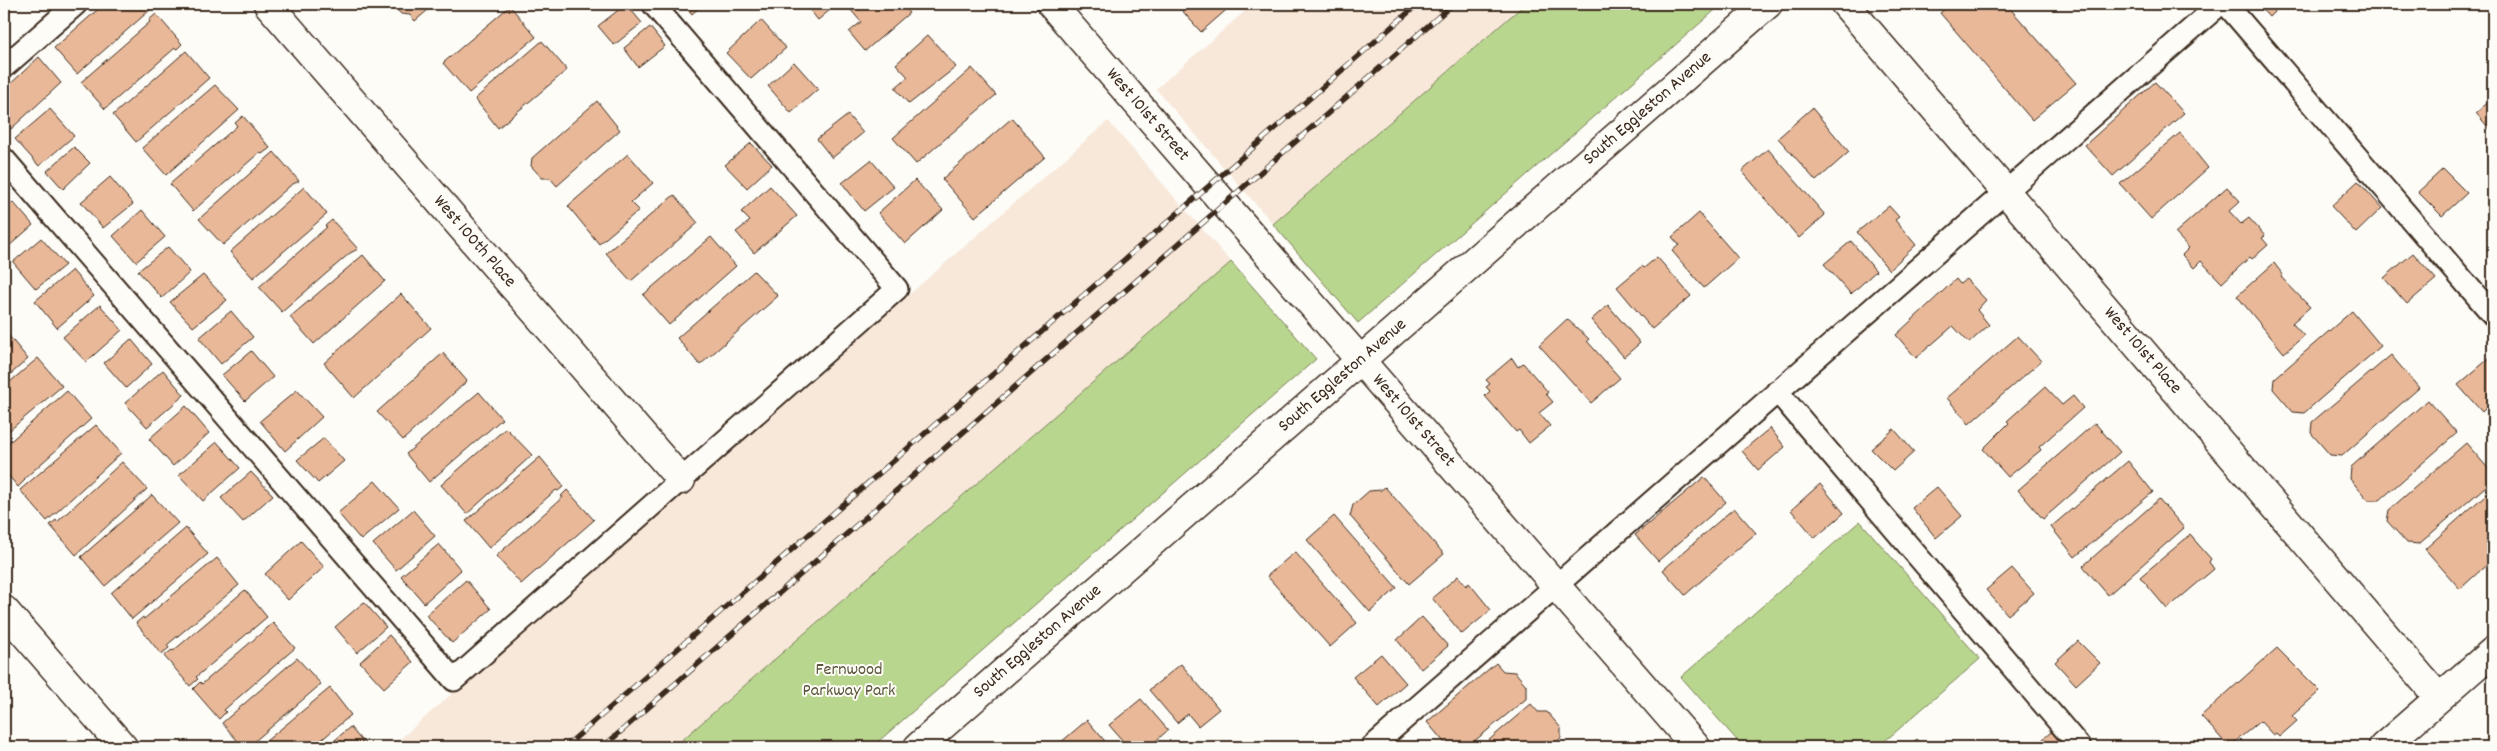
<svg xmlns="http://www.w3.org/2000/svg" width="2497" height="751" viewBox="0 0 2497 751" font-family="Dekko,sans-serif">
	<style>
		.built { fill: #f7e8da }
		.green { fill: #b9d68f; stroke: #7a8056 }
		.building { fill: #e8b898; stroke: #3b2a1e }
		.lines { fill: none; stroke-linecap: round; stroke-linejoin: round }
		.lane-casing { stroke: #3b2a1e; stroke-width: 25 }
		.street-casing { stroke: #3b2a1e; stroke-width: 31 }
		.lane { stroke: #fdfcf7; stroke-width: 21 }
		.street { stroke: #fdfcf7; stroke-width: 28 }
		.rail-casing { stroke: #3b2a1e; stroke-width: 5.5 }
		.rail { stroke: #fdfcf7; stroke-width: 4; stroke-dasharray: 11; stroke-linecap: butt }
		.labels { text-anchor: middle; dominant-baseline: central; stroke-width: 4; stroke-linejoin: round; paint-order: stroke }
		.street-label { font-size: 18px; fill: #3b2a1e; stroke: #fdfcf7 }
		.park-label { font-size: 18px; fill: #5a553a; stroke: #fdfcf7 }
	</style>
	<rect width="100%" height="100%" fill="#fdfcf7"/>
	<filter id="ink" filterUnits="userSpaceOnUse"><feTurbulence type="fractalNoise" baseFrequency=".02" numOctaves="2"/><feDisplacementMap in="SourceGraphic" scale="10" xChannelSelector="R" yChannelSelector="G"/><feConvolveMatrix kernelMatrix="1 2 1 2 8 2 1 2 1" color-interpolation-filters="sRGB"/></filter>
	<g filter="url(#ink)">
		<path class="built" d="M1253 4H1525L1273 224 1156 89Z
			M1108 121 1231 262 674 747H391Z"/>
		<path class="green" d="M1525 4H1722L1358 323 1273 224Z
			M1231 262 1316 359 872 747H674Z
			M1860 521 1980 659 1878 747H1743L1681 677Z"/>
		<path class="building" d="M104 4H144L150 10 77 74 54 48Z
			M391 4H435L415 21 410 15 401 14Z
			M626 4 642 23 614 45 598 26Z
			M683 4H703L692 14Z
			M805 4H837L818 20Z
			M856 4H901L909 13 865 51 849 32 861 22 850 9Z
			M1180 4H1233L1201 32 1178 6Z
			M1951 4H2006L2076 83 2032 120 1940 13Z
			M2257 4H2282L2269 17Z
			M510 6 536 37 469 93 443 63Z
			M156 14 182 44 177 49 175 48 105 109 81 82 150 22 149 20Z
			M761 20 786 48 751 79 726 53Z
			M650 27 665 46 638 67 624 48Z
			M928 35 956 67 909 104 895 88 908 77 896 64Z
			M542 41 567 70 498 128 475 99Z
			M186 51 209 78 136 142 113 115Z
			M39 57 61 83 11 129 4 121V90Z
			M794 62 818 89 791 113 768 86Z
			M972 68 996 95 916 164 893 138Z
			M2155 82 2184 113 2113 176 2085 145Z
			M215 85 239 110 166 175 142 148Z
			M2493 98V133L2476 113Z
			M597 101 620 130 557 186 550 178H542L531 166 532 158Z
			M1812 108 1849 152 1816 181 1778 138Z
			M50 109 74 136 39 166 15 139Z
			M848 115 863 133 832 158 817 139Z
			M243 116 270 148 262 154 260 152 193 211 170 184 237 126 235 123Z
			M1012 118 1045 157 975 217 942 179Z
			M2180 133 2208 168 2151 219 2120 184Z
			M751 143 772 165 747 188 725 165Z
			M74 147 90 163 63 189 47 171Z
			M1768 149 1825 215 1799 238 1742 171Z
			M274 152 299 181 291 185 223 245 199 219Z
			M628 154 653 183 631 202 639 210 599 244 568 206Z
			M871 160 894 187 864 211 842 183Z
			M2443 169 2467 193 2442 216 2418 192Z
			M110 177 133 204 103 228 81 202Z
			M915 180 943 210 905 244 878 213Z
			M2358 181 2382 208 2356 233 2331 206Z
			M770 186 797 216 754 253 736 232 750 221 741 212Z
			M304 187 327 214 253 278 230 252Z
			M2227 187 2240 201 2229 211 2241 224 2249 218 2265 236 2262 238 2268 245 2252 259 2250 257 2222 283 2201 261 2194 268 2182 255 2189 248 2175 233Z
			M674 195 698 223 631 281 606 253Z
			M13 202 33 225 8 247 4 242V209Z
			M1889 206 1899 217 1895 220 1916 245 1889 270 1857 232Z
			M142 210 165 237 136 262 113 236Z
			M1699 213 1738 258 1704 288 1672 251 1679 245 1672 237Z
			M332 220 358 249 350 253 282 312 259 287 327 227 325 226Z
			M711 237 736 266 669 325 643 295Z
			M41 238 65 265 36 289 13 262Z
			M1851 241 1876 271 1851 294 1824 264Z
			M168 247 190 272 162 298 138 271Z
			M2413 253 2436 279 2407 304 2384 278Z
			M363 255 385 281 314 344 290 317Z
			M1657 257 1691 296 1652 329 1617 287 1642 266 1644 268Z
			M2274 263 2283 275 2281 277 2310 307 2292 323 2304 336 2284 353 2237 296Z
			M72 270 94 296 57 328 35 301Z
			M754 271 778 296 700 365 677 338Z
			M203 275 227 300 193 327 170 302Z
			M1956 279 1960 284 1966 279 1986 300 1977 310 1989 325 1969 343 1953 326 1916 358 1896 335Z
			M401 294 431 328 354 398 324 363Z
			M100 305 122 330 86 362 63 337Z
			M1608 305 1640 343 1624 357 1591 320Z
			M231 311 253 337 221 364 199 338Z
			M2352 311 2381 346 2304 413 2293 412 2273 389 2274 379Z
			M1567 319 1589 339 1587 341 1620 378 1591 403 1539 345Z
			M4 330 28 359 4 380Z
			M2018 336 2041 361 1969 424 1947 398Z
			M131 339 152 364 126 388 104 363Z
			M251 351 273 377 245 401 222 375Z
			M443 353 467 381 403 440 377 412Z
			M2391 355 2419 388 2342 456 2330 455 2311 433 2312 422Z
			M2493 355V401L2482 412 2458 385Z
			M38 358 62 386 4 435V387Z
			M1512 358 1518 367 1523 363 1548 392 1546 394 1553 402 1539 413 1550 426 1529 443 1519 430 1516 432 1485 396 1490 391 1486 387 1490 384 1486 380Z
			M163 370 184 395 147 427 125 403Z
			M2045 387 2062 405 2073 396 2083 408 2039 447 2041 450 2008 477 1983 449 2009 423 2007 421Z
			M297 390 322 417 285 451 260 421Z
			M67 391 91 419 24 479 25 480 18 487 4 470V447Z
			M479 392 502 419 429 482 406 454Z
			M2428 400 2457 433 2380 500H2368L2350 479 2351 467Z
			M186 406 209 433 173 466 149 439Z
			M2095 423 2120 452 2043 519 2018 490Z
			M96 425 121 453 47 521 20 490Z
			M506 428 532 455 467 514 441 485Z
			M1770 428 1785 447 1758 470 1742 451Z
			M1894 429 1914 452 1893 471 1871 449Z
			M324 438 344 461 318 483 297 460Z
			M217 442 240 468 203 501 179 475Z
			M2466 443 2493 474V480L2419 544 2407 543 2387 521 2389 510Z
			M540 457 564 486 558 491 556 490 489 548 466 521Z
			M2128 461 2153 492 2075 557 2051 527Z
			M122 462 147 489 76 555 50 525 56 520 57 522Z
			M251 472 273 495 243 522 221 498Z
			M1704 477 1726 502 1658 561 1635 535Z
			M375 481 399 508 361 540 338 513Z
			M1820 484 1844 513 1815 538 1791 510Z
			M1385 487 1444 554 1409 584 1350 516 1353 505 1369 491 1381 490Z
			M1937 487 1962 516 1936 538 1912 508Z
			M2493 488V559L2460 589 2425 549Z
			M567 490 594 520 521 584 496 556 563 497 561 496Z
			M152 495 178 523 105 586 81 557Z
			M2159 499 2184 528 2108 595 2083 566Z
			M1734 508 1756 533 1685 595 1663 570Z
			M413 510 435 536 396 570 373 544Z
			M1334 516 1397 588 1370 612 1307 540Z
			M186 528 208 554 132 619 111 593Z
			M2190 535 2211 559 2209 562 2214 569 2167 609 2140 577Z
			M301 541 324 567 288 600 265 574Z
			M439 544 461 570 424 603 401 576Z
			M1295 552 1357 623 1330 647 1267 576Z
			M217 558 239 585 167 645 169 648 161 654 136 623 143 617 144 619Z
			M2012 568 2034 593 2008 615 1986 590Z
			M1458 576 1466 586 1469 583 1491 610 1462 634 1432 598Z
			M466 580 491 609 452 643 426 615Z
			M245 590 267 617 196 677 198 679 190 686 164 656 172 650 173 651Z
			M364 602 386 627 357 653 335 627Z
			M1422 617 1448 646 1421 669 1397 640Z
			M273 623 295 648 224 710 226 712 219 719 193 689 200 682 202 684Z
			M389 635 413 662 384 688 360 662Z
			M2078 641 2100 663 2076 685 2055 662Z
			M2277 648 2320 691 2292 716 2297 721 2279 737 2276 733 2273 735 2260 721 2229 747 2201 716Z
			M1381 654 1406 683 1379 707 1353 677Z
			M297 658 321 684 248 747H243L222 723Z
			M1496 663 1503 671 1515 672 1526 685V699L1467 747H1448L1427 722Z
			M1181 664 1219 709 1198 726 1188 714 1177 723 1149 690Z
			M330 688 351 715 313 747H259Z
			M1141 699 1168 730 1149 747H1128L1109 725Z
			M1531 704 1538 712H1547L1561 728V738L1550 747H1481Z
			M1087 720 1110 747H1064L1060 743Z
			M350 727 367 747H327Z
			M2051 732 2065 747H2034Z
			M1917 739 1925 747H1907Z"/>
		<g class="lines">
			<g class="lane-casing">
				<path id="lane" d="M2226 4 2493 315
					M4 67 76 4
					M4 159 454 680 897 289 653 4
					M1777 391 2080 747
					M1372 747 2220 4"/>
			</g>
			<g class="street-casing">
				<path id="street" d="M268 4 681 480
					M1051 4 1696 747
					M1845 4 2439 698
					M4 610 123 747
					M918 747 1768 4
					M2383 747 2493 651"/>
			</g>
			<use href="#lane" class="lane"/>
			<use href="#street" class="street"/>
			<g class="rail-casing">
				<path id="rail" d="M565 747 1418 4
					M603 747 1453 4"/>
			</g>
			<use href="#rail" class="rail"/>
		</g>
	</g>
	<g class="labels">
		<g class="street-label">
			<text transform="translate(1648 109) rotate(-41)">South Eggleston Avenue</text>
			<text transform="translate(1147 115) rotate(49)">West 101st Street</text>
			<text transform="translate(474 242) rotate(49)">West 100th Place</text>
			<text transform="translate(2142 351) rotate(49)">West 101st Place</text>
			<text transform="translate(1343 376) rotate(-41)">South Eggleston Avenue</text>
			<text transform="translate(1413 421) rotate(49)">West 101st Street</text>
			<text transform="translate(1038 642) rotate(-41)">South Eggleston Avenue</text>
		</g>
		<g class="park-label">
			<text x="849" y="670">Fernwood<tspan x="849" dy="21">Parkway Park</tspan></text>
		</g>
	</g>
	<rect width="2497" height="751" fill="none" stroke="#fdfcf7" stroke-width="20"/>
	<rect x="10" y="10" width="2477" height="731" fill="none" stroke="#3b2a1e" stroke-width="2" filter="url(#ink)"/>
</svg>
